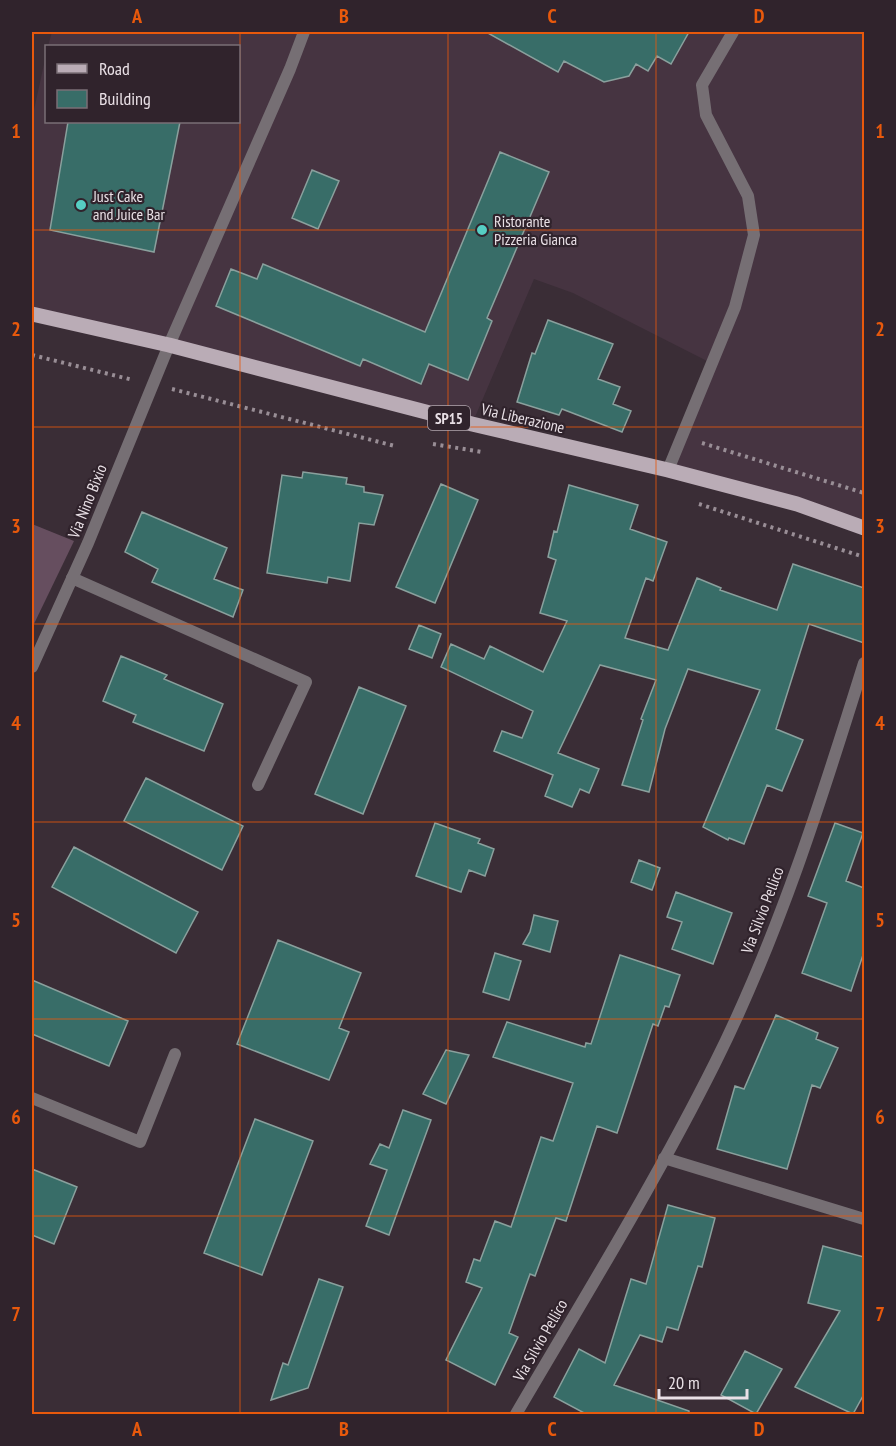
<svg xmlns="http://www.w3.org/2000/svg" width="896" height="1446" viewBox="0 0 896 1446" font-family="'PT Sans Narrow',sans-serif">
	<style>
		.built { fill: #463441 }
		.green { fill: #664e5f }
		.building { fill: #386d68; stroke: #8aa09d; stroke-width: 1.5 }
		.lines { fill: none; stroke-linecap: round; stroke-linejoin: round }
		.path { stroke: #998e96; stroke-width: 4; stroke-dasharray: 3 4.5; stroke-linecap: butt }
		.service { stroke: #766f74; stroke-width: 12 }
		.minor { stroke: #766f74; stroke-width: 12 }
		.primary { stroke: #baacb6; stroke-width: 15 }
		.grid { fill: none; stroke: #e8590c; stroke-width: 1.5; stroke-opacity: 0.55 }
		.poi-dot { fill: #56cec3; stroke: #30232c; stroke-width: 2 }
		.labels { text-anchor: middle; dominant-baseline: central; stroke-width: 4.5; stroke-linejoin: round; paint-order: stroke }
		.shield { fill: #30232c; stroke: #b2a7ae; stroke-width: 1.5 }
		.shield-label { font-size: 15px; font-weight: bold; fill: #e9e0e6 }
		.poi-label { font-size: 16px; fill: #e9e0e6; stroke: #30232c; text-anchor: start }
		.street-label { font-size: 16px; fill: #e9e0e6; stroke: #30232c }
		.neatline { fill: none; stroke: #e8590c; stroke-width: 2 }
		.grid-label { font-size: 20px; text-anchor: middle; font-weight: bold; fill: #e8590c }
	</style>
	<rect width="100%" height="100%" fill="#3a2d36"/>
	<path class="built" d="M52 32H864V528L668 470 711 363 573 293 534 279 472 424 32 314V119L46 55V122H238V46H48Z"/>
	<path class="green" d="M32 524 74 541 32 628Z"/>
	<path class="building" d="M486 32H689L671 64 657 56 648 71 636 64 629 76 604 82 564 61 558 72Z
		M68 122H180L154 252 50 230Z
		M500 152 549 172 487 318 492 321 468 380 429 364 421 384 363 359 360 366 216 306 231 269 257 279 263 264 425 332Z
		M312 170 339 181 318 229 292 218Z
		M548 320 613 344 598 379 620 387 613 404 631 411 622 432 562 409 559 415 517 402 532 353 535 354Z
		M303 472 347 478 346 484 364 487V492L383 495 374 525 359 523 350 581 328 577 327 583 267 573 282 475 302 478Z
		M441 484 478 500 435 603 396 587Z
		M569 485 638 505 630 529 667 542 653 581 646 578 625 638 668 650 697 578 721 588 720 590 777 610 793 564 864 588V643L809 624 776 729 803 740 782 791 767 785 744 844 729 838 728 840 703 827 760 690 688 669 665 729 649 792 622 785 643 720 641 719 656 680 600 665 558 753 599 769 589 793 580 789 572 807 545 796 553 775 494 751 502 731 522 738 533 711 441 667 451 644 484 659 490 646 543 672 567 621 540 613 556 560 548 557 554 531 557 532Z
		M142 512 227 548 214 579 243 590 233 617 152 582 158 569 125 552Z
		M419 625 441 634 432 658 409 649Z
		M121 656 167 675 164 679 223 704 204 751 133 722 136 715 103 701Z
		M359 687 406 706 363 814 315 794Z
		M146 778 243 826 222 870 124 821Z
		M435 823 480 839 478 843 494 849 485 876 469 870 461 892 416 876Z
		M835 823 863 833 846 881 864 888V952L851 991 802 973 827 903 808 896Z
		M74 847 198 912 176 953 52 887Z
		M639 860 660 868 652 890 631 882Z
		M676 892 732 913 713 964 672 949 682 922 667 917Z
		M534 915 558 921 550 952 523 944 530 932Z
		M278 940 361 973 339 1028 349 1032 329 1080 237 1044Z
		M495 953 521 961 509 1000 483 992Z
		M620 955 680 975 669 1007 665 1006 658 1026 653 1024 617 1133 597 1126 566 1221 556 1218 535 1276 530 1274 509 1333 518 1337 495 1385 446 1360 482 1288 466 1282 474 1259 480 1261 495 1221 511 1227 541 1137 553 1141 573 1083 493 1057 507 1022 585 1047 586 1043 591 1044Z
		M32 980 128 1021 109 1066 32 1034Z
		M776 1015 818 1033 816 1039 838 1048 820 1088 812 1085 787 1169 717 1149 735 1086 744 1089Z
		M446 1050 469 1055 446 1104 423 1094Z
		M403 1110 431 1120 389 1235 366 1226 387 1170 370 1164 380 1144 389 1148Z
		M255 1119 313 1141 262 1275 204 1253Z
		M32 1169 77 1187 54 1244 32 1235Z
		M668 1205 715 1218 702 1267 698 1266 678 1330 667 1327 662 1342 640 1335 614 1385 689 1411V1414H586L554 1397 579 1349 605 1363 631 1279 646 1284Z
		M823 1246 864 1257V1394L853 1414 795 1387 840 1311 808 1303Z
		M319 1279 343 1287 308 1388 271 1400 283 1363 288 1365Z
		M745 1351 782 1369 756 1414 721 1395Z"/>
	<g class="lines">
		<path class="path" d="M32 355 133 380
			M172 389 395 446
			M702 443 864 493
			M433 444 482 452
			M699 504 864 557"/>
		<path class="service" d="M169 345 290 69 304 32
			M668 470 735 307 754 235 748 196 706 115 702 85 733 32
			M72 578 306 682 258 785
			M32 1098 140 1142 175 1054"/>
		<path class="minor" d="M32 667 88 543 169 345
			M664 1158 864 1219
			M516 1414C584 1298 655 1183 715 1063 779 935 822 798 864 663"/>
		<path class="primary" d="M32 314 169 345 472 424 668 470 797 504 864 528"/>
	</g>
	<path class="grid" d="M240 32V1414M448 32V1414M656 32V1414M32 230H864M32 427H864M32 624H864M32 822H864M32 1019H864M32 1216H864"/>
	<g class="poi-dot">
		<circle cx="81" cy="205" r="6"/>
		<circle cx="482" cy="230" r="6"/>
	</g>
	<g class="labels">
		<rect class="shield" x="428" y="406" width="42" height="24" rx="4.5"/>
		<g class="shield-label">
			<text x="449" y="418">SP15</text>
		</g>
		<g class="poi-label">
			<text x="93" y="196">Just Cake<tspan x="93" dy="18">and Juice Bar</tspan></text>
			<text x="494" y="221">Ristorante<tspan x="494" dy="18">Pizzeria Gianca</tspan></text>
		</g>
		<g class="street-label">
			<text transform="translate(523 418) rotate(13)">Via Liberazione</text>
			<text transform="translate(87 501) rotate(-68)">Via Nino Bixio</text>
			<text transform="translate(762 910) rotate(-69)">Via Silvio Pellico</text>
			<text transform="translate(540 1340) rotate(-60)">Via Silvio Pellico</text>
		</g>
	</g>
	<rect width="896" height="1446" fill="none" stroke="#30232c" stroke-width="66"/>
	<rect x="45" y="45" width="195" height="78" fill="#30232c" stroke="#7a6f76" stroke-width="1.5"/>
	<rect x="57" y="64" width="30" height="9" fill="#baacb6" stroke="#7a6f76" stroke-width="1.5"/>
	<text x="99" y="75" font-size="18" fill="#e9e0e6">Road</text>
	<rect x="57" y="90" width="30" height="18" fill="#386d68" stroke="#7a6f76" stroke-width="1.5"/>
	<text x="99" y="105" font-size="18" fill="#e9e0e6">Building</text>
	<path d="M659 1389v9h88v-9" fill="none" stroke="#e9e0e6" stroke-width="3"/>
	<text x="668" y="1389" font-size="18" fill="#e9e0e6" stroke="#30232c" stroke-width="4.5" paint-order="stroke">20 m</text>
	<rect x="33" y="33" width="830" height="1380" class="neatline"/>
	<g class="grid-label">
		<text x="137" y="23">A</text>
		<text x="344" y="23">B</text>
		<text x="552" y="23">C</text>
		<text x="759" y="23">D</text>
		<text x="16" y="138">1</text>
		<text x="880" y="138">1</text>
		<text x="16" y="336">2</text>
		<text x="880" y="336">2</text>
		<text x="16" y="533">3</text>
		<text x="880" y="533">3</text>
		<text x="16" y="730">4</text>
		<text x="880" y="730">4</text>
		<text x="16" y="927">5</text>
		<text x="880" y="927">5</text>
		<text x="16" y="1124">6</text>
		<text x="880" y="1124">6</text>
		<text x="16" y="1321">7</text>
		<text x="880" y="1321">7</text>
		<text x="137" y="1436">A</text>
		<text x="344" y="1436">B</text>
		<text x="552" y="1436">C</text>
		<text x="759" y="1436">D</text>
	</g>
</svg>
